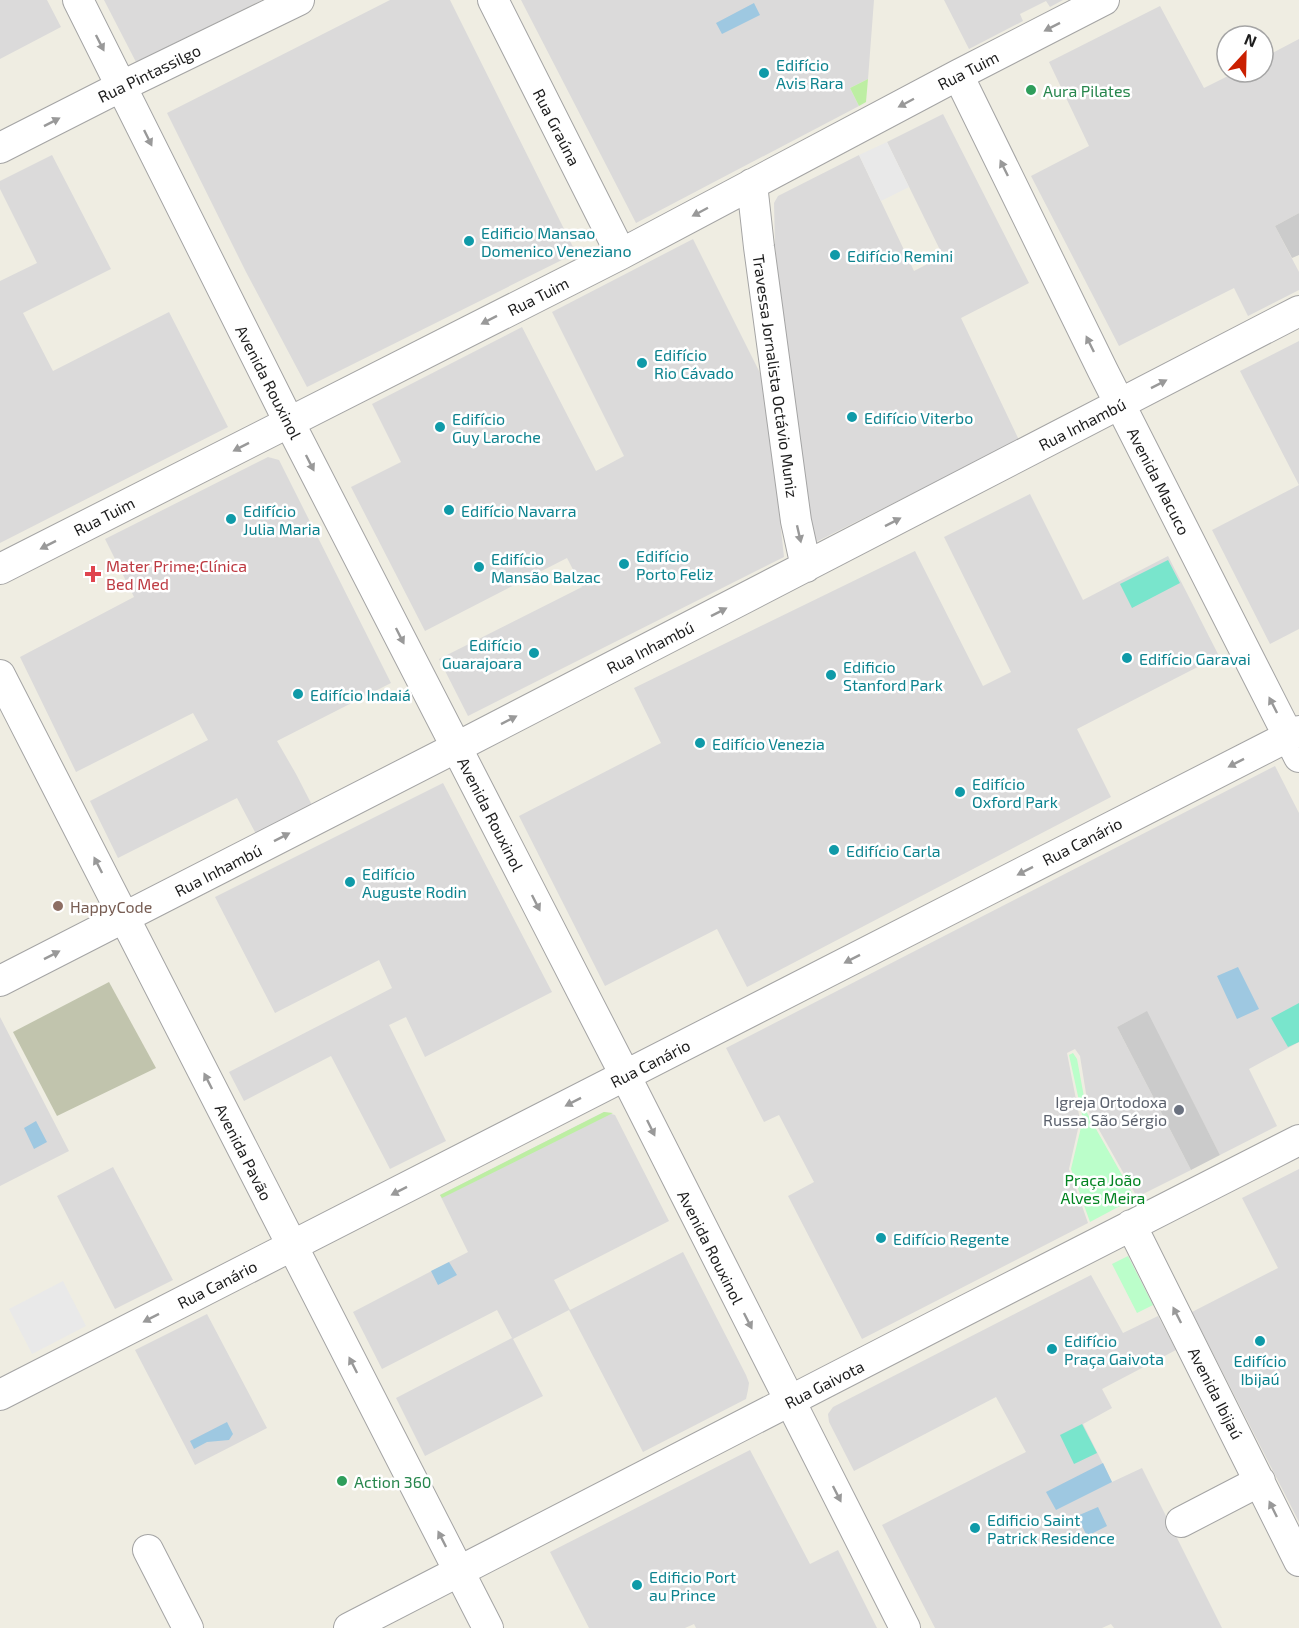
<svg xmlns="http://www.w3.org/2000/svg" width="1299" height="1628" viewBox="0 0 1299 1628" font-family="'Exo 2',sans-serif">
	<style>
		.residential { fill: #dbdada }
		.religious { fill: #cbcbcb }
		.construction { fill: #c1c4ad }
		.grass { fill: #bdeea3 }
		.park { fill: #bbfeca }
		.pitch { fill: #79e5cc }
		.parking { fill: #e9e9e9 }
		.water { fill: #9ec8e1 }
		.lines { fill: none; stroke-linecap: round; stroke-linejoin: round }
		.minor-casing { stroke: #a4a4a4; stroke-width: 32 }
		.minor { stroke: #fff; stroke-width: 30 }
		.oneway { fill: #999 }
		.culture-dot { fill: #0f9aa8; stroke: #fff; stroke-width: 2 }
		.leisure-dot { fill: #2e9e5b; stroke: #fff; stroke-width: 2 }
		.health-dot { fill: #e0444e; stroke: #fff; stroke-width: 2 }
		.education-dot { fill: #8d6e63; stroke: #fff; stroke-width: 2 }
		.worship-dot { fill: #6b7280; stroke: #fff; stroke-width: 2 }
		.labels { text-anchor: middle; dominant-baseline: central; stroke-width: 5; stroke-linejoin: round; paint-order: stroke }
		.culture-label { font-size: 16px; fill: #0d838f; stroke: #fff; text-anchor: start }
		.street-label { font-size: 16px; fill: #1d1d1d; stroke: #fff }
		.leisure-label { font-size: 16px; fill: #27864d; stroke: #fff; text-anchor: start }
		.health-label { font-size: 16px; fill: #be3a42; stroke: #fff; text-anchor: start }
		.education-label { font-size: 16px; fill: #785e54; stroke: #fff; text-anchor: start }
		.worship-label { font-size: 16px; fill: #5b616d; stroke: #fff; text-anchor: end }
		.park-label { font-size: 16px; fill: #028421; stroke: #fff }
	</style>
	<rect width="100%" height="100%" fill="#efede2"/>
	<path class="residential" d="M0 0H47L61 27 0 59Z
		M104 0H262L136 62Z
		M390 0H450L576 253 307 387 246 272 167 113Z
		M521 0H874L868 79 850 88 859 106 636 223Z
		M944 0H1063L1050 7 1046 1 1020 14 1023 21 969 49Z
		M1160 6 1204 88 1236 72H1263V58L1299 39V213L1275 226 1299 272V290L1248 316 1234 288 1119 346 1031 176 1089 146 1049 62Z
		M943 114 1029 283 961 318 1019 440 814 543 782 307 775 246 774 203 778 196 859 155 914 271 943 256 887 142Z
		M52 155 111 269 23 313 53 371 169 312 228 427 0 543V281L37 263 0 189V181Z
		M693 239 765 383 784 557 468 716 439 659 582 587 567 558 425 631 351 487 401 462 372 404 522 327 596 471 624 456 552 312Z
		M1299 341V629L1270 644 1212 530 1299 485 1240 371Z
		M268 457 279 460 391 683 277 741 296 774 312 805 256 834 237 798 118 858 90 801 208 740 193 713 76 772 20 657 134 597 105 539Z
		M1030 494 1083 600 1168 556 1219 656 1077 729 1111 797 747 987 717 929 605 986 519 816 661 743 634 688 915 551 983 686 1011 672 944 537Z
		M1275 766 1299 813V1042L1249 1069 1277 1126 1220 1155 1146 1012 1117 1027 1191 1170 1137 1197 1089 1112 1080 1056 1075 1049 1067 1053 1080 1120 1069 1169 1088 1223 862 1339 788 1196 814 1182 779 1115 764 1122 726 1048Z
		M443 783 552 992 425 1057 406 1017 389 1025 446 1141 390 1169 331 1056 244 1101 229 1072 392 988 379 960 275 1013 215 897Z
		M0 1017 69 1151 0 1186Z
		M604 1112 615 1115 669 1221 554 1280 570 1310 683 1252 746 1375 749 1383 748 1390 746 1399 643 1452 569 1310 513 1339 543 1396 425 1456 396 1398 512 1338 497 1310 382 1369 353 1312 468 1252 440 1195Z
		M113 1167 173 1280 115 1309 57 1196Z
		M1299 1169V1522L1192 1312 1278 1268 1242 1198Z
		M1091 1275 1123 1333 1158 1316 1176 1350 1102 1389 1112 1408 1083 1424 1112 1482 1142 1468 1222 1628H1114L1111 1624 1102 1628H935L882 1525 1026 1452 996 1397 854 1471 829 1422 828 1414 833 1407Z
		M207 1314 267 1428 195 1465 135 1350Z
		M750 1450 810 1564 838 1550 877 1628H696L694 1624 685 1628H589L550 1552Z"/>
	<path class="religious" d="M1299 213V255L1292 258 1275 226Z
		M1147 1011 1220 1155 1191 1170 1117 1027Z"/>
	<path class="construction" d="M109 982 156 1068 57 1116 13 1032Z"/>
	<path class="grass" d="M868 79 866 102 859 106 850 88Z
		M604 1112 613 1113 442 1198 440 1195Z"/>
	<path class="park" d="M1073 1053 1077 1059 1087 1113 1135 1198 1090 1222 1071 1169 1083 1119 1069 1055Z
		M1128 1256 1153 1305 1137 1313 1112 1264Z"/>
	<path class="pitch" d="M1168 560 1180 583 1132 608 1120 584Z
		M1299 1003V1042L1288 1047 1271 1018Z
		M1082 1424 1097 1453 1074 1464 1060 1435Z"/>
	<path class="parking" d="M887 142 909 187 881 201 859 155Z
		M63 1281 86 1326 32 1354 9 1309Z"/>
	<path class="water" d="M754 3 760 15 722 34 716 23Z
		M1238 967 1259 1009 1237 1019 1217 976Z
		M36 1121 47 1142 34 1149 24 1128Z
		M449 1262 457 1275 438 1285 431 1271Z
		M227 1422 233 1434 229 1440 207 1442 194 1449 190 1441Z
		M1103 1463 1112 1482 1056 1510 1046 1492Z
		M1098 1507 1107 1526 1087 1536 1077 1516Z"/>
	<g class="lines">
		<g class="minor-casing">
			<path id="minor" d="M78 0 289 422 625 1075 905 1628
				M493 0 621 254
				M958 75 1103 371 1299 757
				M0 148 122 86 299 0
				M752 184 759 247 796 521 806 567
				M0 569 621 254 958 75 1104 0
				M0 675 488 1628
				M0 981 457 747 1299 311
				M1131 1225 1299 1561
				M0 1395 1299 731
				M1181 1522 1260 1481
				M148 1550 188 1628
				M349 1628C666 1467 981 1300 1299 1140"/>
		</g>
		<use href="#minor" class="minor"/>
	</g>
	<defs><path id="oneway-solid" d="M-6-.8H1V-3.2L6.5 0L1 3.2V.8H-6Z" transform="scale(1.5)"/></defs>
	<g class="oneway">
		<use href="#oneway-solid" transform="translate(1052 27) rotate(153)"/>
		<use href="#oneway-solid" transform="translate(100 43) rotate(63)"/>
		<use href="#oneway-solid" transform="translate(906 103) rotate(152)"/>
		<use href="#oneway-solid" transform="translate(52 122) rotate(-27)"/>
		<use href="#oneway-solid" transform="translate(148 138) rotate(64)"/>
		<use href="#oneway-solid" transform="translate(1004 168) rotate(-116)"/>
		<use href="#oneway-solid" transform="translate(700 212) rotate(152)"/>
		<use href="#oneway-solid" transform="translate(489 320) rotate(153)"/>
		<use href="#oneway-solid" transform="translate(1090 344) rotate(-116)"/>
		<use href="#oneway-solid" transform="translate(1159 384) rotate(-27)"/>
		<use href="#oneway-solid" transform="translate(241 447) rotate(153)"/>
		<use href="#oneway-solid" transform="translate(310 463) rotate(63)"/>
		<use href="#oneway-solid" transform="translate(893 522) rotate(-27)"/>
		<use href="#oneway-solid" transform="translate(799 534) rotate(77)"/>
		<use href="#oneway-solid" transform="translate(48 545) rotate(153)"/>
		<use href="#oneway-solid" transform="translate(719 612) rotate(-27)"/>
		<use href="#oneway-solid" transform="translate(400 636) rotate(63)"/>
		<use href="#oneway-solid" transform="translate(1273 705) rotate(-117)"/>
		<use href="#oneway-solid" transform="translate(509 720) rotate(-27)"/>
		<use href="#oneway-solid" transform="translate(1236 763) rotate(153)"/>
		<use href="#oneway-solid" transform="translate(282 837) rotate(-27)"/>
		<use href="#oneway-solid" transform="translate(98 865) rotate(-117)"/>
		<use href="#oneway-solid" transform="translate(1025 871) rotate(153)"/>
		<use href="#oneway-solid" transform="translate(536 903) rotate(63)"/>
		<use href="#oneway-solid" transform="translate(52 955) rotate(-27)"/>
		<use href="#oneway-solid" transform="translate(852 959) rotate(153)"/>
		<use href="#oneway-solid" transform="translate(208 1081) rotate(-117)"/>
		<use href="#oneway-solid" transform="translate(573 1102) rotate(153)"/>
		<use href="#oneway-solid" transform="translate(651 1128) rotate(64)"/>
		<use href="#oneway-solid" transform="translate(399 1191) rotate(153)"/>
		<use href="#oneway-solid" transform="translate(1177 1315) rotate(-117)"/>
		<use href="#oneway-solid" transform="translate(151 1318) rotate(153)"/>
		<use href="#oneway-solid" transform="translate(748 1321) rotate(63)"/>
		<use href="#oneway-solid" transform="translate(353 1365) rotate(-117)"/>
		<use href="#oneway-solid" transform="translate(837 1494) rotate(63)"/>
		<use href="#oneway-solid" transform="translate(1273 1509) rotate(-116)"/>
		<use href="#oneway-solid" transform="translate(442 1539) rotate(-117)"/>
	</g>
	<g class="culture-dot">
		<circle cx="764" cy="73" r="6"/>
		<circle cx="469" cy="241" r="6"/>
		<circle cx="835" cy="255" r="6"/>
		<circle cx="642" cy="363" r="6"/>
		<circle cx="852" cy="417" r="6"/>
		<circle cx="440" cy="427" r="6"/>
		<circle cx="449" cy="510" r="6"/>
		<circle cx="231" cy="519" r="6"/>
		<circle cx="624" cy="564" r="6"/>
		<circle cx="479" cy="567" r="6"/>
		<circle cx="534" cy="653" r="6"/>
		<circle cx="1127" cy="658" r="6"/>
		<circle cx="831" cy="675" r="6"/>
		<circle cx="298" cy="694" r="6"/>
		<circle cx="700" cy="743" r="6"/>
		<circle cx="960" cy="792" r="6"/>
		<circle cx="834" cy="850" r="6"/>
		<circle cx="350" cy="882" r="6"/>
		<circle cx="881" cy="1238" r="6"/>
		<circle cx="1260" cy="1341" r="6"/>
		<circle cx="1052" cy="1349" r="6"/>
		<circle cx="975" cy="1528" r="6"/>
		<circle cx="637" cy="1585" r="6"/>
	</g>
	<g class="leisure-dot">
		<circle cx="1031" cy="90" r="6"/>
		<circle cx="342" cy="1481" r="6"/>
	</g>
	<path class="health-dot" d="M90 565h6v6h6v6h-6v6h-6v-6h-6v-6h6z"/>
	<circle class="education-dot" cx="58" cy="906" r="6"/>
	<circle class="worship-dot" cx="1179" cy="1110" r="6"/>
	<g class="labels">
		<g class="culture-label">
			<text x="776" y="64">Edifício<tspan x="776" dy="18">Avis Rara</tspan></text>
			<text x="481" y="232">Edificio Mansao<tspan x="481" dy="18">Domenico Veneziano</tspan></text>
			<text x="847" y="255">Edifício Remini</text>
			<text x="654" y="354">Edifício<tspan x="654" dy="18">Rio Cávado</tspan></text>
			<text x="864" y="417">Edifício Viterbo</text>
			<text x="452" y="418">Edifício<tspan x="452" dy="18">Guy Laroche</tspan></text>
			<text x="243" y="510">Edifício<tspan x="243" dy="18">Julia Maria</tspan></text>
			<text x="461" y="510">Edifício Navarra</text>
			<text x="636" y="555">Edifício<tspan x="636" dy="18">Porto Feliz</tspan></text>
			<text x="491" y="558">Edifício<tspan x="491" dy="18">Mansão Balzac</tspan></text>
			<text x="522" y="644" text-anchor="end">Edifício<tspan x="522" dy="18">Guarajoara</tspan></text>
			<text x="1139" y="658">Edifício Garavai</text>
			<text x="843" y="666">Edificio<tspan x="843" dy="18">Stanford Park</tspan></text>
			<text x="310" y="694">Edifício Indaiá</text>
			<text x="712" y="743">Edifício Venezia</text>
			<text x="972" y="783">Edifício<tspan x="972" dy="18">Oxford Park</tspan></text>
			<text x="846" y="850">Edifício Carla</text>
			<text x="362" y="873">Edifício<tspan x="362" dy="18">Auguste Rodin</tspan></text>
			<text x="893" y="1238">Edifício Regente</text>
			<text x="1064" y="1340">Edifício<tspan x="1064" dy="18">Praça Gaivota</tspan></text>
			<text x="1260" y="1360" text-anchor="middle">Edifício<tspan x="1260" dy="18">Ibijaú</tspan></text>
			<text x="987" y="1519">Edificio Saint<tspan x="987" dy="18">Patrick Residence</tspan></text>
			<text x="649" y="1576">Edificio Port<tspan x="649" dy="18">au Prince</tspan></text>
		</g>
		<g class="street-label">
			<text transform="translate(968 70) rotate(-27)">Rua Tuim</text>
			<text transform="translate(149 73) rotate(-26)">Rua Pintassilgo</text>
			<text transform="translate(557 127) rotate(63)">Rua Graúna</text>
			<text transform="translate(538 296) rotate(-27)">Rua Tuim</text>
			<text transform="translate(776 376) rotate(82)">Travessa Jornalista Octávio Muniz</text>
			<text transform="translate(269 382) rotate(63)">Avenida Rouxinol</text>
			<text transform="translate(1082 424) rotate(-27)">Rua Inhambú</text>
			<text transform="translate(1159 481) rotate(63)">Avenida Macuco</text>
			<text transform="translate(104 516) rotate(-27)">Rua Tuim</text>
			<text transform="translate(650 647) rotate(-27)">Rua Inhambú</text>
			<text transform="translate(491 814) rotate(63)">Avenida Rouxinol</text>
			<text transform="translate(1082 841) rotate(-27)">Rua Canário</text>
			<text transform="translate(218 870) rotate(-27)">Rua Inhambú</text>
			<text transform="translate(650 1063) rotate(-27)">Rua Canário</text>
			<text transform="translate(244 1152) rotate(63)">Avenida Pavão</text>
			<text transform="translate(711 1247) rotate(63)">Avenida Rouxinol</text>
			<text transform="translate(217 1284) rotate(-27)">Rua Canário</text>
			<text transform="translate(824 1384) rotate(-27)">Rua Gaivota</text>
			<text transform="translate(1216 1393) rotate(63)">Avenida Ibijaú</text>
		</g>
		<g class="leisure-label">
			<text x="1043" y="90">Aura Pilates</text>
			<text x="354" y="1481">Action 360</text>
		</g>
		<g class="health-label">
			<text x="106" y="565">Mater Prime;Clínica<tspan x="106" dy="18">Bed Med</tspan></text>
		</g>
		<g class="education-label">
			<text x="70" y="906">HappyCode</text>
		</g>
		<g class="worship-label">
			<text x="1167" y="1101">Igreja Ortodoxa<tspan x="1167" dy="18">Russa São Sérgio</tspan></text>
		</g>
		<g class="park-label">
			<text x="1103" y="1179">Praça João<tspan x="1103" dy="18">Alves Meira</tspan></text>
		</g>
	</g>
	<g transform="translate(1245 54) rotate(22)"><circle r="28" fill="#ffffff" stroke="#a5a5a5" stroke-width="1.5"/>
	<path d="M0-4.5L10 22L0 15L-10 22Z" fill="#ca1f00"/>
	<text y="-9" font-size="16" font-weight="bold" text-anchor="middle" fill="#1d1d1d">N</text>
	</g>
</svg>
